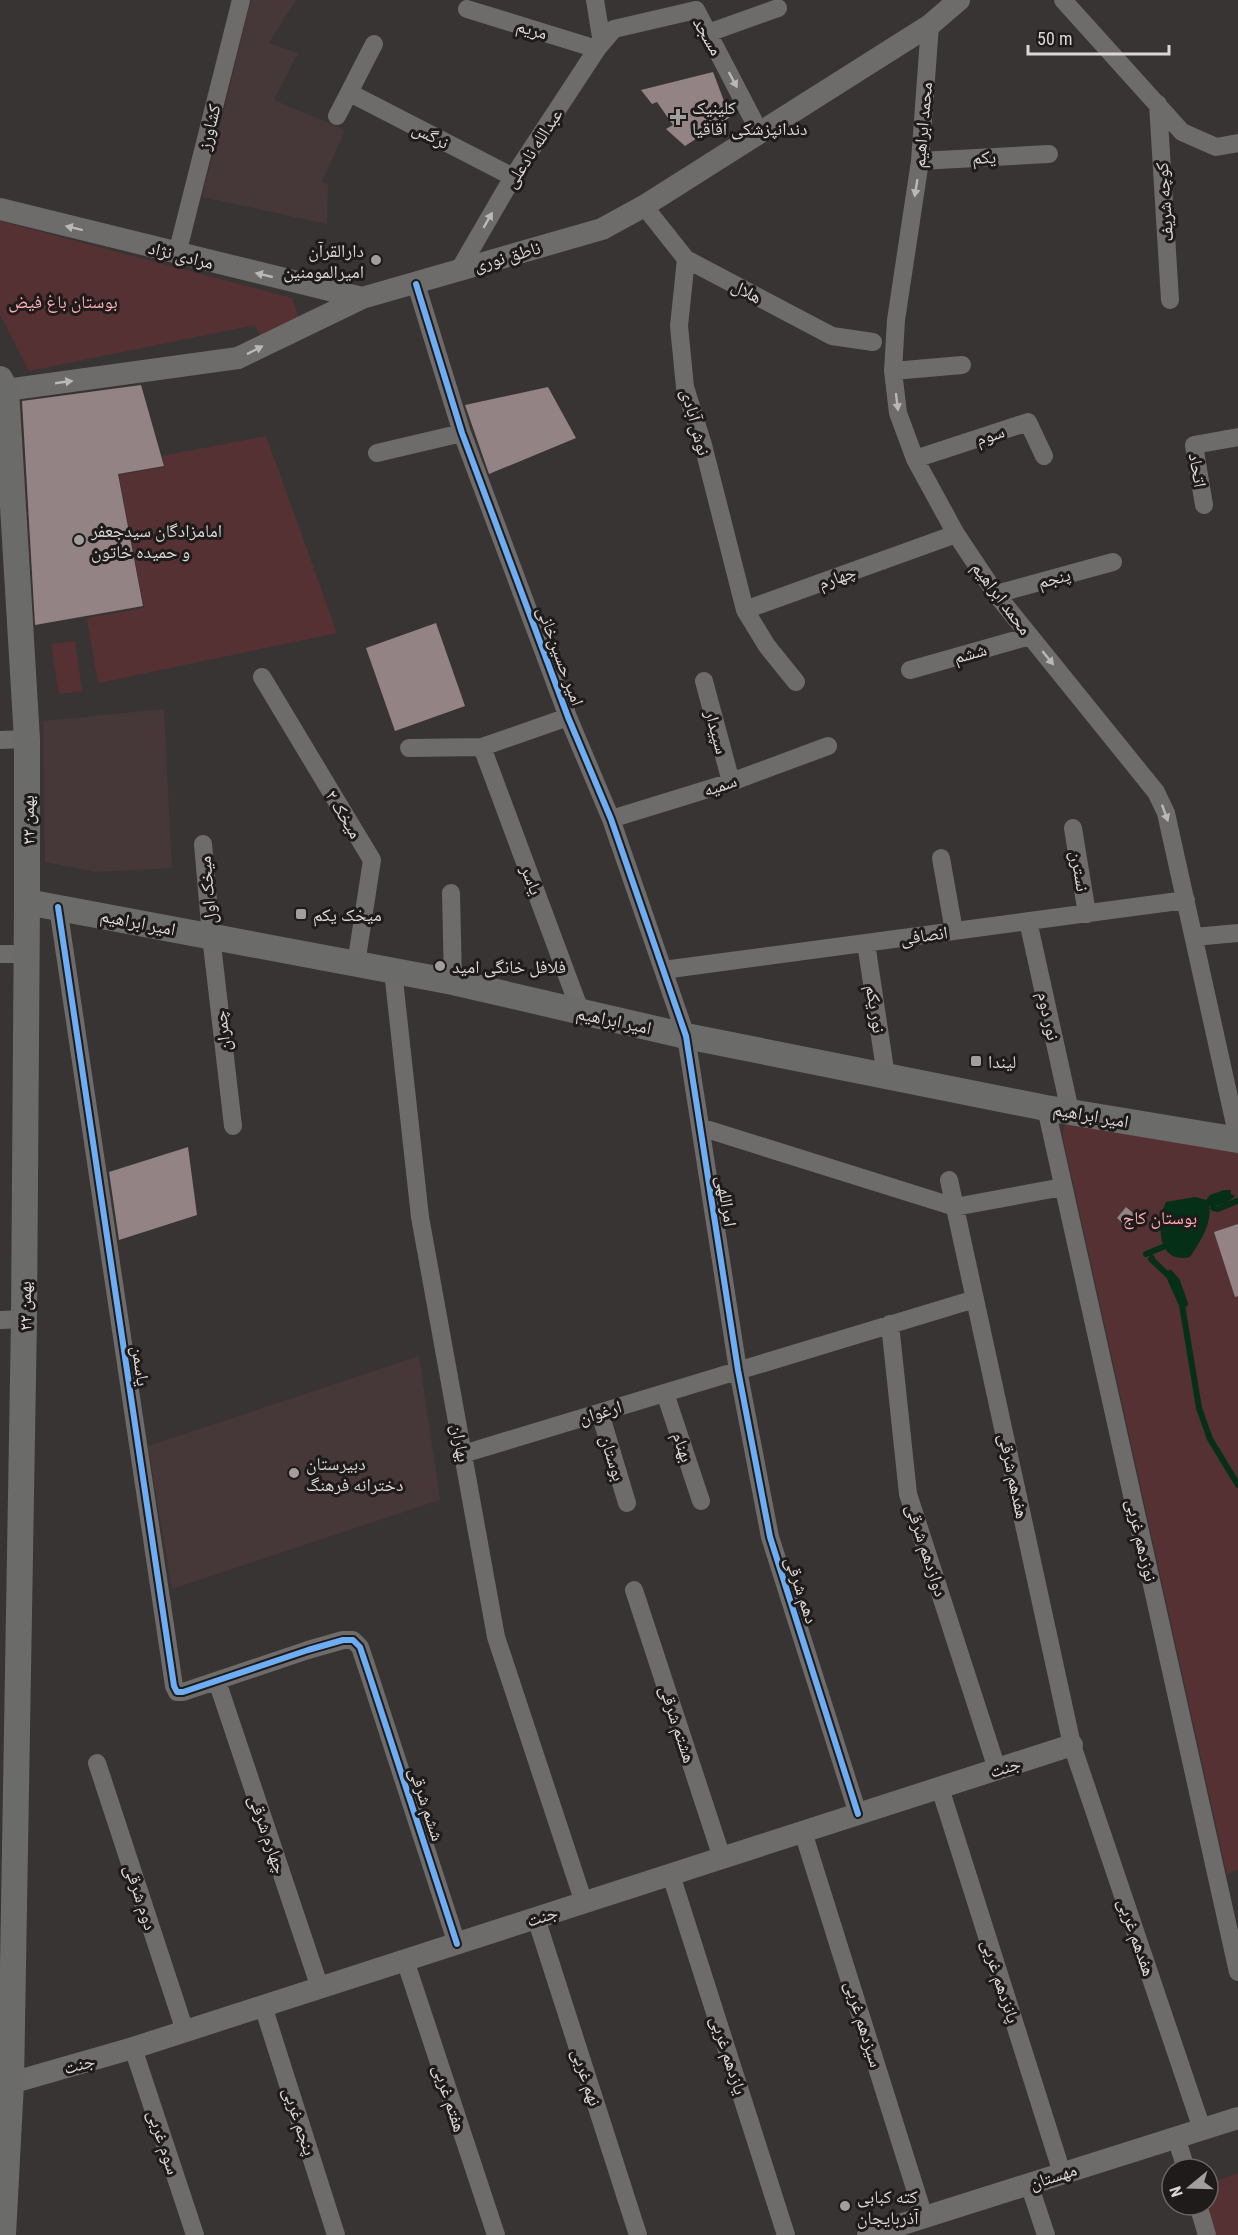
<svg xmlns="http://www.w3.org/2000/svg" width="1238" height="2235" viewBox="0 0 1238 2235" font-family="'Roboto Condensed','Noto Naskh Arabic',sans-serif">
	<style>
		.built { fill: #463738 }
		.green { fill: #563134 }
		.water { fill: #052f17 }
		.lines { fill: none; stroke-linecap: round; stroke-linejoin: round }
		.stream { stroke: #052f17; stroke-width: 6 }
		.building { fill: #938384 }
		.minor { stroke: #6e6b6b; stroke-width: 18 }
		.tertiary { stroke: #6e6b6b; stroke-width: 22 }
		.secondary { stroke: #6b6b6a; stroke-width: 26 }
		.cycleway-casing { stroke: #1f1b1b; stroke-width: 10 }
		.cycleway { stroke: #6dadf4; stroke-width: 6 }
		.oneway { fill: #bbb7b7 }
		.poi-dot { fill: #a39e9e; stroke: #1f1b1b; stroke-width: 2 }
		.labels { text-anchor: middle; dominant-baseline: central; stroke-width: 6; stroke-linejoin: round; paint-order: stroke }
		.street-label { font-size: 18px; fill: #dcd7d7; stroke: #1f1b1b }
		.poi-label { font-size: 18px; fill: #dcd7d7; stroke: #1f1b1b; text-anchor: start }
		.park-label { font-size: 18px; fill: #fdaeb3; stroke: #1f1b1b }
	</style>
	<rect width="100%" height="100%" fill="#383434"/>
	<path class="built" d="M251 0H296L269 43 298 53 274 100 345 130 322 182 328 184 327 224 202 197Z
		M164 709 172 868 96 872 45 862 43 721Z
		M419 1356 440 1500 172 1589 148 1446Z"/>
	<path class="green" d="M0 221 292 298 301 323 262 339 255 325 29 371 0 315Z
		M266 436 337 633 98 683 87 618 144 608 119 475 165 467 162 456Z
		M75 641 82 691 59 694 51 644Z
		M1066 1122 1238 1151V1869L1227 1875 1062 1133Z
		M1238 2173V2235H1214L1205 2205H1208V2184Z"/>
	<path class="water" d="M1224 1190H1231V1194L1235 1196C1228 1203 1218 1206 1209 1206 1213 1222 1199 1244 1190 1257 1157 1265 1156 1223 1166 1202L1195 1197 1206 1200 1210 1195Z"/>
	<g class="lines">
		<path class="stream" d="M1213 1208 1218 1209 1237 1201
			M1146 1254 1163 1247
			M1152 1258 1151 1259 1169 1276 1182 1305 1199 1408 1210 1439 1238 1485
			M1170 1273 1177 1281 1185 1304"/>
	</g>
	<path class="building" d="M713 72 730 117 685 146 666 129 673 125 657 102 652 104 641 90Z
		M141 385 164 466 118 474 143 606 35 625 22 401Z
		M548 387 576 438 489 474 465 405Z
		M436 623 465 706 395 731 366 648Z
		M188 1147 197 1215 119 1240 109 1172Z
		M1126 1207 1138 1217 1128 1228 1117 1218Z
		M1238 1224V1296L1235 1297 1214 1232Z"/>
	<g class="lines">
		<path class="minor" d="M595 0 602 43
			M1063 0 1182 132 1216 147 1238 143
			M467 9 597 49
			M930 25 920 161 896 320 893 371 898 413 915 459 956 534 996 594 1156 792 1166 813 1238 1138
			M708 33 778 8
			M350 93 513 177
			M1158 104 1170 300
			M337 116 374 44
			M920 161 1049 154
			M644 206 686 259 832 336 873 342
			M177 254 241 0
			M686 259 679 326 685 387 703 445 745 610 956 534
			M459 270 513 177 597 49 614 29 696 10 760 133
			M416 284 462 433 568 717 611 819 686 1036 738 1370 770 1537 858 1814
			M893 371 962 365
			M377 453 462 433
			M915 459 1028 422 1044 456
			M1204 505 1194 445 1238 437
			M996 594 1113 562
			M745 610 767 646 796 682
			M910 670 1030 636
			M262 677 372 860 356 964
			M704 681 731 782
			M0 740 27 739
			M482 747 581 1013
			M409 748 482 747 568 717
			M611 819 731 782 828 746
			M1073 828 1087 914
			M203 844 211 936 233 1126
			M941 858 954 931
			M451 893 453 982
			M58 907 174 1686 177 1692H183L308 1650 343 1640H353L360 1647 369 1674 457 1944
			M1028 921 1070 1111
			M1194 937 1238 933
			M866 943 886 1076
			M0 954H25
			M663 970 1186 900
			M393 971 420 1217 496 1637 584 1903
			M1046 1108 1238 1972
			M700 1127 955 1207 1063 1187
			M949 1180 1072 1745 1202 2129
			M0 1320 24 1319
			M890 1324 908 1494 997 1769
			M665 1393 701 1501
			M600 1413 627 1503
			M463 1454 975 1299
			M634 1590 722 1858
			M217 1681 320 1988
			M97 1763 185 2031
			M940 1788 1062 2173
			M803 1832 924 2217
			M671 1875 786 2235
			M536 1918 638 2235
			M405 1960 496 2235
			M263 2006 336 2235
			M133 2048 195 2235
			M1176 2137 1186 2169
			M1029 2184 1046 2235
			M1198 2205 1207 2235"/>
		<path class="tertiary" d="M0 209 362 298
			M6 390 238 358 362 298 602 229 644 206 930 25 959 0
			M11 2083 133 2048 1072 1745
			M868 2235 1238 2118"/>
		<path class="secondary" d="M0 379 6 390 27 739V902L24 1319 11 2083 3 2235
			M27 902 453 982 686 1036 1046 1108 1238 1140"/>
		<g class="cycleway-casing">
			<path id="cycleway" d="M416 284 462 433 568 717 611 819 686 1036 738 1370 770 1537 858 1814
				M58 907 174 1686 177 1692H183L308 1650 343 1640H353L360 1647 369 1674 457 1944"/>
		</g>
		<use href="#cycleway" class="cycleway"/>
	</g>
	<defs><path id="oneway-solid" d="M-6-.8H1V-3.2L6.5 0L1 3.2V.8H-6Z" transform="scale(1.5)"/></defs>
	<g class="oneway">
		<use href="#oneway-solid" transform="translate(733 80) rotate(62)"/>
		<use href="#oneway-solid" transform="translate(916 188) rotate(99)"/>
		<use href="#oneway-solid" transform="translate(488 220) rotate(-60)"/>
		<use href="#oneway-solid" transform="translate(74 228) rotate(-166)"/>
		<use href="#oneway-solid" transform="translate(264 275) rotate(-167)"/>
		<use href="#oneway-solid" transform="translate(255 350) rotate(-27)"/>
		<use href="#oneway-solid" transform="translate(64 382) rotate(-8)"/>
		<use href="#oneway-solid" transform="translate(897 402) rotate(83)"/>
		<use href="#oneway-solid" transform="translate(1048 658) rotate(51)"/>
		<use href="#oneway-solid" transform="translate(1165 813) rotate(70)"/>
	</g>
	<g class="poi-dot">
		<path d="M675 108h6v6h6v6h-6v6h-6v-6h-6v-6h6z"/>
		<circle cx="376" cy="260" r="6"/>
		<circle cx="79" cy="540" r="6"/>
		<rect x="295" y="908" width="12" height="12" rx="3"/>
		<circle cx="440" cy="966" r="6"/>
		<rect x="970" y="1055" width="12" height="12" rx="3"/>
		<circle cx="294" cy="1473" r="6"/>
		<circle cx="845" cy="2206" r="6"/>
	</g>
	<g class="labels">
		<g class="street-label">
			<text transform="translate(532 29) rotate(17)">مریم</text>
			<text transform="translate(708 36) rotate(60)">مسجد</text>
			<text transform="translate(922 125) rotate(-85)">محمد ابراهیم</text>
			<text transform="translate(209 127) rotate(-76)">کشاورز</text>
			<text transform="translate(431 135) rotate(27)">نرگس</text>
			<text transform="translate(533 148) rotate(-57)">عبدالله نادعلی</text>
			<text transform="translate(984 157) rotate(-3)">یکم</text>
			<text transform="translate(1164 202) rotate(-94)">کوچه شریف</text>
			<text transform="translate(181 255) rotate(14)">مرادی نژاد</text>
			<text transform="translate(507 256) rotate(-16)">ناطق نوری</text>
			<text transform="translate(747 291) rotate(28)">هلال</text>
			<text transform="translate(696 422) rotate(75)">نوش آبادی</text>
			<text transform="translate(990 435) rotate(-18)">سوم</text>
			<text transform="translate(1198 470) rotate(80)">اتحاد</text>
			<text transform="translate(837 577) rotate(-20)">چهارم</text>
			<text transform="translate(1054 578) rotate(-15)">پنجم</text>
			<text transform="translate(1002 598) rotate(53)">محمد ابراهیم</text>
			<text transform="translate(970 653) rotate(-16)">ششم</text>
			<text transform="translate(561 656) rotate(70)">امیر حسین‌خانی</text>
			<text transform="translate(717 732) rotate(75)">سپیدار</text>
			<text transform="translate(720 785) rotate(-18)">سمیه</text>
			<text transform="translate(344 814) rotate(59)">میخک ۲</text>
			<text transform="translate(27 820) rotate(-90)">۲۲ بهمن</text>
			<text transform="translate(1080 871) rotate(81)">نسترن</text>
			<text transform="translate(532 880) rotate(69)">یاسر</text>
			<text transform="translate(207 890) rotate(-95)">میخک اول</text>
			<text transform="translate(138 922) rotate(11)">امیر ابراهیم</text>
			<text transform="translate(924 935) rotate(-8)">انصافی</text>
			<text transform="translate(876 1009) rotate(81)">نور یکم</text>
			<text transform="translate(1049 1016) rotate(78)">نور دوم</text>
			<text transform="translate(614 1020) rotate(12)">امیر ابراهیم</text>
			<text transform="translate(222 1031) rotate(-97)">چمران</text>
			<text transform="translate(1091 1115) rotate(10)">امیر ابراهیم</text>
			<text transform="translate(727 1201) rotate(81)">امراللهی</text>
			<text transform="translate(24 1306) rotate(-90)">۲۲ بهمن</text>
			<text transform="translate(141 1366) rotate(82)">یاسمن</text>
			<text transform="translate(600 1412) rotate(-17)">ارغوان</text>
			<text transform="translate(461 1443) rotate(80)">بهاران</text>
			<text transform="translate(683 1447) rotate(71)">بهنام</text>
			<text transform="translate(613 1458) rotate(73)">بوستان</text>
			<text transform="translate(1014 1476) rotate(78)">هفدهم شرقی</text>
			<text transform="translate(1142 1540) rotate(77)">نوزدهم غربی</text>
			<text transform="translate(927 1550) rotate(72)">دوازدهم شرقی</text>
			<text transform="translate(802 1590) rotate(72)">دهم شرقی</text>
			<text transform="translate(678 1724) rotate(72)">هشتم شرقی</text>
			<text transform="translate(1005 1767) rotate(-18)">جنت</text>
			<text transform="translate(427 1804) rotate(72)">ششم شرقی</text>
			<text transform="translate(268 1834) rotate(71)">چهارم شرقی</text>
			<text transform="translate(141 1897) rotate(72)">دوم شرقی</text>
			<text transform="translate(542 1916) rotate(-18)">جنت</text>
			<text transform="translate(1137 1937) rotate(71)">هفدهم غربی</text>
			<text transform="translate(1001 1981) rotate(72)">پانزدهم غربی</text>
			<text transform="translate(864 2024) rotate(73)">سیزدهم غربی</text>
			<text transform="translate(729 2055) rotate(72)">یازدهم غربی</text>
			<text transform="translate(79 2064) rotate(-16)">جنت</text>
			<text transform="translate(587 2077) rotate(72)">نهم غربی</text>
			<text transform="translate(450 2098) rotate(72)">هفتم غربی</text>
			<text transform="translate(300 2121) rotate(72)">پنجم غربی</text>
			<text transform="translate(164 2142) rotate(72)">سوم غربی</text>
			<text transform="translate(1053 2176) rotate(-18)">مهستان</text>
		</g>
		<g class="poi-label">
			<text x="692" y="107">کلینیک<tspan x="692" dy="21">دندانپزشکی اقاقیا</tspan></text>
			<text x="364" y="250" text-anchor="end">دارالقرآن<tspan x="364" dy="21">امیرالمومنین</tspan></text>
			<text x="91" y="530">امامزادگان سیدجعفر<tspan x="91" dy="21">و حمیده خاتون</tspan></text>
			<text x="313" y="914">میخک یکم</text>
			<text x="452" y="966">فلافل خانگی امید</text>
			<text x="988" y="1061">لیندا</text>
			<text x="306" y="1463">دبیرستان<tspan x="306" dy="21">دخترانه فرهنگ</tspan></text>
			<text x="857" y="2196">کته کبابی<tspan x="857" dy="21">آذربایجان</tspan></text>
		</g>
		<g class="park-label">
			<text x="63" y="301">بوستان باغ فیض</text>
			<text x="1160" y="1217">بوستان کاج</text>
		</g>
	</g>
	<g transform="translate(1190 2187) rotate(251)"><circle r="28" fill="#1f1b1b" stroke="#6b6666" stroke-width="1.5"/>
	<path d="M0-4.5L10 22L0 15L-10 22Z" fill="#a39e9e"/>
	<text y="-9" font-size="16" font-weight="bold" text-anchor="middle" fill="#dcd7d7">N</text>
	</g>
	<path d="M1028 45v9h141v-9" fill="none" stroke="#dcd7d7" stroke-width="3"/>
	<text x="1037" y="45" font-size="18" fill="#dcd7d7" stroke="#1f1b1b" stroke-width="4.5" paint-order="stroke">50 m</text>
</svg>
